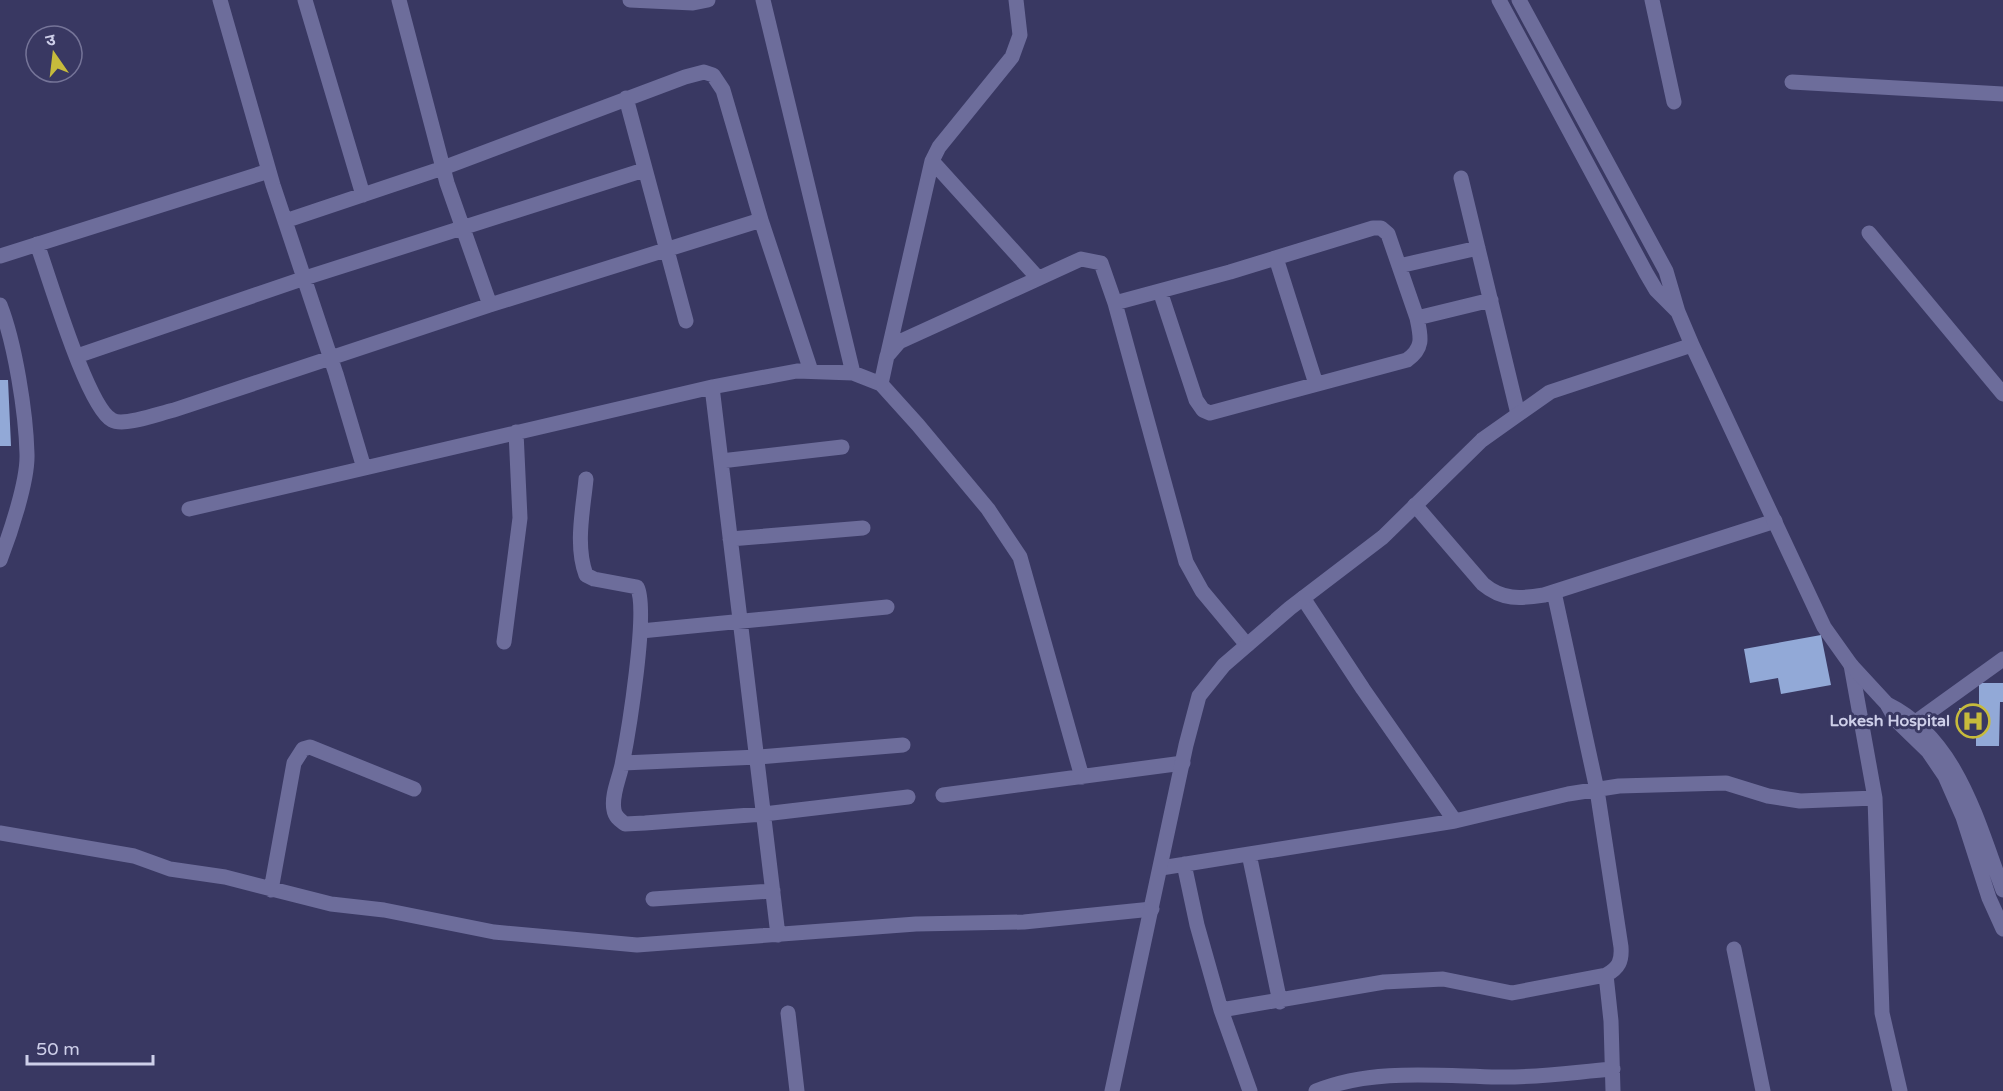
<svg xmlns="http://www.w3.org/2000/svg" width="2003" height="1091" viewBox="0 0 2003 1091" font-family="'Varela Round','Noto Sans Devanagari',sans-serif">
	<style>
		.building { fill: #92a9d7 }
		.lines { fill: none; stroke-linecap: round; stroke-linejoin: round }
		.street { stroke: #6d6d9b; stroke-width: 15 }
		.secondary { stroke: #6d6d9b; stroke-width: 15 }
		.labels { text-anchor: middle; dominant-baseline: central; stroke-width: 6; stroke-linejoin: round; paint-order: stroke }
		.poi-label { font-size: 16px; font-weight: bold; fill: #cecfe9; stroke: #393862; text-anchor: end }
	</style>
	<rect width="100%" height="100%" fill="#393862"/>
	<path class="building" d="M0 380H8L11 446H0Z
		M1821 635 1831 685 1781 694 1778 678 1750 683 1744 649Z
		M1979 683H2003V702H2000L1999 746H1976V732H1959V708H1979Z"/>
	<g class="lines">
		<path class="street" d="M220 0 273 185 336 374 364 468
			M305 0 363 195
			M399 0 447 183 490 305
			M630 0 693 3 708 0
			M763 0 853 373
			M1652 0 1674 102
			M1792 82 2003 94
			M626 98 686 321
			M932 161 1038 278
			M1461 178 1518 414
			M285 221 443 168 685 77 704 72 713 75 723 90 761 220 811 371
			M1869 233 2003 394
			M37 244C49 276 87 407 112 420 124 427 160 413 174 410L490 305 761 220
			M0 256 269 171
			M1276 258 1316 384
			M1399 266 1478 248
			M1160 291 1196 400 1203 410 1210 413 1407 360C1424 348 1421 337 1417 318
			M1115 303 1230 272 1373 228H1381L1388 234 1417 318 1491 300
			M0 305C15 343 26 413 27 454 28 481 10 534 0 560
			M888 353 932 161 939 147 1012 57 1020 35 1016 0
			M77 356 305 278 644 170
			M881 384 887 356 899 342 1081 259 1101 263 1115 303 1186 562 1202 591 1247 645
			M712 387 778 935
			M721 461 842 447
			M586 479C583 510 575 545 586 575L594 579 637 587C649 609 628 735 622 765 619 779 611 796 614 810 615 817 620 820 625 824L645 823 764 814 908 797
			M1415 505 1483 584C1502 600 1520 599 1544 595L1775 521
			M189 509 712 387 797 371 853 373 881 384 918 425 988 509 1020 557 1082 777
			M730 539 863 528
			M1303 598 1363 689 1455 821
			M641 631 887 607
			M504 642 520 518 516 432
			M1851 665 1875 798 1882 1013 1900 1091
			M623 763 758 757 903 745
			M943 795 1183 763
			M0 833 134 856 170 869 225 877 331 904 384 910 494 932 637 945 916 924 1024 922 1152 909
			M1249 854 1280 1002
			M1184 864 1197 925 1221 1010 1250 1091
			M1161 868 1455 821 1568 794 1619 786 1726 783 1768 796 1800 801 1875 798
			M271 890 294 763 303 749 310 747 414 789
			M653 899 773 891
			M1734 949 1763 1091
			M1606 975 1611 1021 1613 1091
			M1221 1010 1384 982 1443 979 1512 993 1606 975C1619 968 1622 961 1621 947L1597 790 1554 592
			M788 1013 797 1091
			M1316 1091C1373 1068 1438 1076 1498 1077 1537 1078 1575 1072 1613 1069"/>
		<path class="secondary" d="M1499 0 1646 273 1656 290 1678 312
			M1519 0 1666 271 1678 312 1692 345 1824 627 1851 665 1887 704 1896 720 1928 751 1945 776 1963 817 1989 898 2003 929
			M1887 704C1958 739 1977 822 2003 890
			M1910 726 2003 659
			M1112 1091 1186 745 1199 696 1224 665 1290 608 1383 537 1482 440 1550 392 1692 345"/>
	</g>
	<defs>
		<g id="hospital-ring" transform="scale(1.725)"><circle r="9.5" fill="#393862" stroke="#c7bb3c" stroke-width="1.5"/><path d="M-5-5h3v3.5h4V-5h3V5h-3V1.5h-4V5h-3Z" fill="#c7bb3c"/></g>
	</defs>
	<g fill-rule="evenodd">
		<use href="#hospital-ring" x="1973" y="721"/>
	</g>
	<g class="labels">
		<g class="poi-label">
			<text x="1950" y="721">Lokesh Hospital</text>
		</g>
	</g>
	<g transform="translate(54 54) rotate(346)"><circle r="28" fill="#393862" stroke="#757498" stroke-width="1.5"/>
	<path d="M0-4.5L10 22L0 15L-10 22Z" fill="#c7bb3c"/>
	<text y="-9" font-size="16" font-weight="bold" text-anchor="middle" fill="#cecfe9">उ</text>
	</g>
	<path d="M27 1055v9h126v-9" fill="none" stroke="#cecfe9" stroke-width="3"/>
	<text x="36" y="1055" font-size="18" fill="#cecfe9" stroke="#393862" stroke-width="4.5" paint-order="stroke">50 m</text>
</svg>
